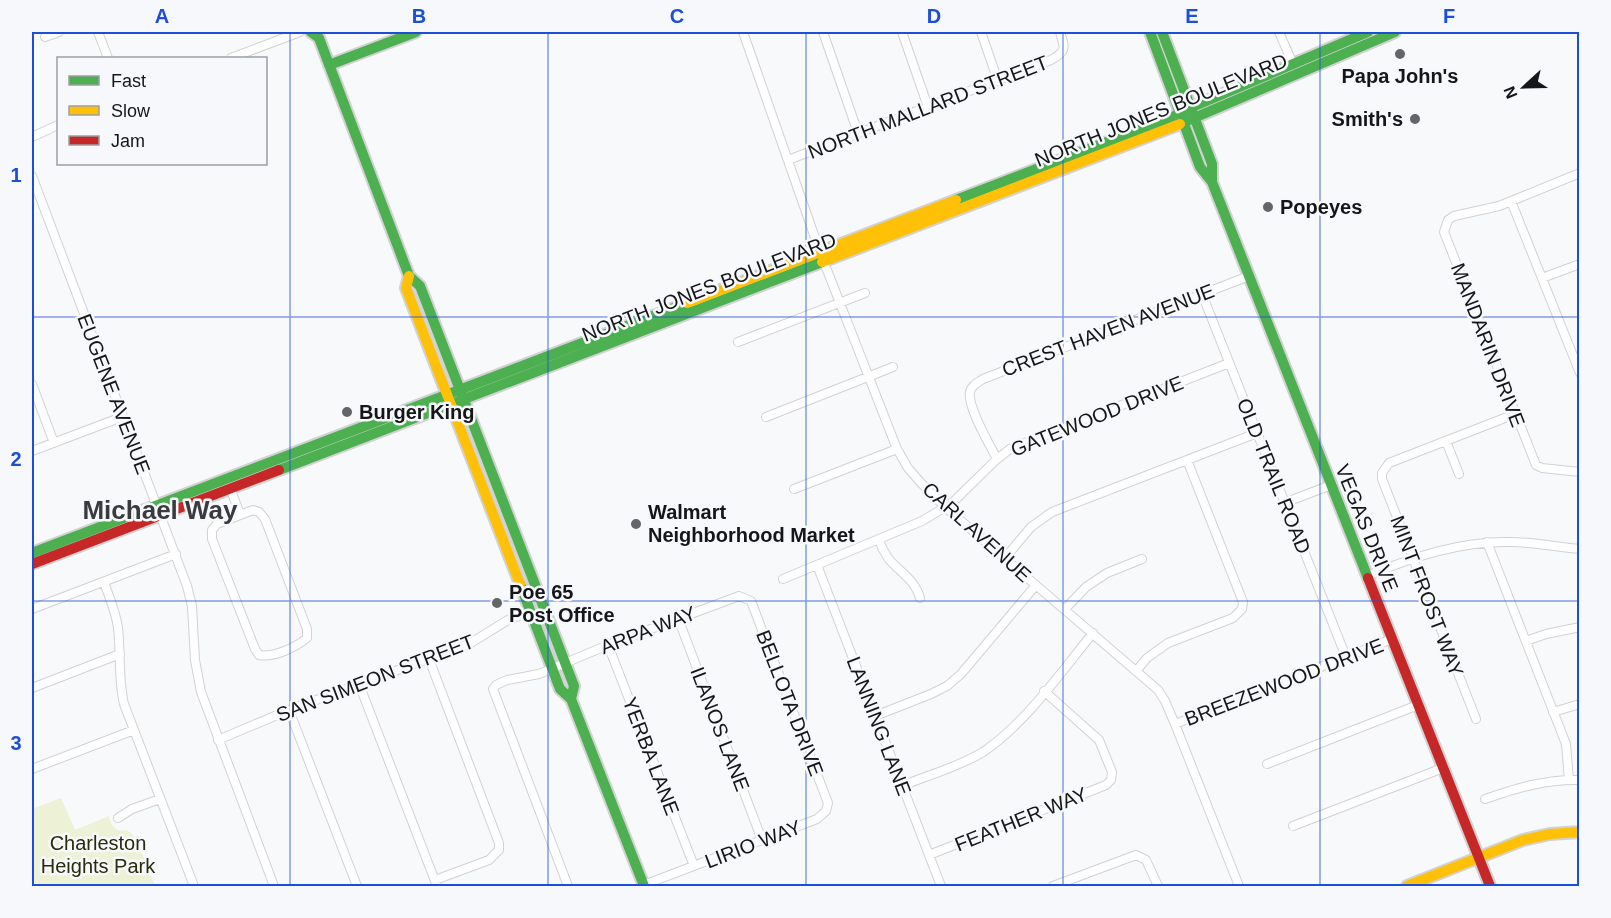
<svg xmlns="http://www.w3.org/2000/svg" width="1611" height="918" viewBox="0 0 1611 918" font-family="Arial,sans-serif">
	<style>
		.green { fill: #edf1d6 }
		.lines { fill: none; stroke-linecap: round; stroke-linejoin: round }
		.street-casing { stroke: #d2d2d4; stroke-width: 10 }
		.fast-casing { stroke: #d2d2d4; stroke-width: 14 }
		.slow-casing { stroke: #d2d2d4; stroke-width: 14 }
		.jam-casing { stroke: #d2d2d4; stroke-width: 14 }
		.street { stroke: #fefefe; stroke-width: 8 }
		.fast { stroke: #4caf50; stroke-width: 10 }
		.slow { stroke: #ffc107; stroke-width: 10 }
		.jam { stroke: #c62828; stroke-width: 10 }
		.grid { fill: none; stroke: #1d4ed8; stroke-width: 1.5; stroke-opacity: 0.55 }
		.poi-dot { fill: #646567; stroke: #f7f8fc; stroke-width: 2 }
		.labels { text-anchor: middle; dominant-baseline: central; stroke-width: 5; stroke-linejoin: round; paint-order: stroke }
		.poi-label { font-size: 20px; font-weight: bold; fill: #151617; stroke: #f7f8fc; text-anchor: start }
		.street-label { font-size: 20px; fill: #151617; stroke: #f7f8fc }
		.park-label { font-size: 20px; fill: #282c08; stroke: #f7f8fc }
		.district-label { font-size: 26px; font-weight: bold; fill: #3a3b3e; stroke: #f7f8fc }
		.neatline { fill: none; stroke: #1d4ed8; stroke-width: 2 }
		.grid-label { font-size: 20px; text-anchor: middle; font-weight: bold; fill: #1d4ed8 }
	</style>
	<rect width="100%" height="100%" fill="#f8f9fb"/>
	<path class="green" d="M61 798 75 830 109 816C111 827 117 833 127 830L136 838 155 886H36L32 869V809Z"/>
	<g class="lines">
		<g class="street-casing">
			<path id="street" d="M98 32 108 58
				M743 32 820 252 897 449 908 468 921 483 945 507 1158 690 1165 701 1175 724 1239 886
				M823 32 858 133
				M902 32 928 107
				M981 32 998 81
				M1279 32 1293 64
				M45 37 59 32
				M231 58 300 32
				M32 137 58 125
				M788 160 1051 60C1067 51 1065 48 1060 32
				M1580 173 1499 206 1454 216 1448 220 1444 232 1536 465 1542 468 1580 472
				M32 176 187 586 192 606 195 660 201 692 274 886
				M1511 201 1580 373
				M1542 278 1580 264
				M1202 294 1346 657
				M738 342 865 293
				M32 384 54 443
				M766 417 893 367
				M1446 441 1459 474
				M32 451 122 417
				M997 459C990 445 967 407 970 392 971 386 977 383 983 379L1249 276
				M230 488 240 514
				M794 489 897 449
				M1284 503 1331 485
				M253 510 259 512 265 519 307 629V638C296 647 274 658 259 655L255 649 212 539V530L217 524Z
				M879 540C881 546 884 552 888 558 899 572 915 579 920 598
				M1487 542 1566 744 1569 780
				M1005 558 1031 527 1052 512 1257 433
				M817 565 941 886
				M1367 576C1413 557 1460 541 1510 542 1533 542 1557 547 1580 549
				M783 579 922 521 952 503 997 459 1010 449 1229 363
				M104 582C109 597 116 612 118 628 121 653 118 679 124 704L194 886
				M32 609 176 554
				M1065 609 1086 587 1107 573 1142 559
				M678 618 762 840
				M1526 641 1546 634 1580 627
				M608 645 694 866
				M429 659 499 843V850L489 860 435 880
				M1137 670 1147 658 1168 643 1233 618 1242 609 1243 602 1187 460
				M359 684 437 886
				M32 688 120 654
				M289 710 357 886
				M1553 712 1580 704
				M875 716 931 694 947 686 961 674 1036 585
				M1476 719 1382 479V473L1389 463 1515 414
				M1175 724 1392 639
				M218 740 289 710 469 644 508 620 530 612
				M1267 764 1418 705
				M32 769 134 730
				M902 786C928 775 959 767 983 752 1025 724 1061 672 1093 633
				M1485 799C1517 788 1546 779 1580 780
				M118 818 132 809 160 799
				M1293 826 1443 768
				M929 855 1106 785 1111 780 1112 772 1099 740 1044 691
				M568 886 493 689 496 685 507 680 539 674 608 645 739 596 751 601 828 803 826 811 817 819 641 886
				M1053 886 1136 855 1146 860 1158 886"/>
		</g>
		<g class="fast-casing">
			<path id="fast" d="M311 32 319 38 409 276 420 286 574 686 571 699
				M1150 32 1200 167 1212 182 1368 578
				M1162 32 1212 164V182
				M329 65 416 32
				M1180 124 1395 32
				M956 200 1180 114 1190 108 1368 32
				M279 470 822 262
				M32 553 687 303
				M520 584 560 689 571 699 644 886"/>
		</g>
		<g class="slow-casing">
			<path id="slow" d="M822 262 1180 124
				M409 276 406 288 520 584
				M687 303 956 200
				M1407 886 1523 840 1550 834 1580 832"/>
		</g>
		<g class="jam-casing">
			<path id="jam" d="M32 564 279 470
				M1368 578 1490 886"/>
		</g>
		<use href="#street" class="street"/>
		<use href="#fast" class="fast"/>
		<use href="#slow" class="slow"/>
		<use href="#jam" class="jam"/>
	</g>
	<path class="grid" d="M290 32V886M548 32V886M806 32V886M1063 32V886M1320 32V886M32 317H1580M32 601H1580"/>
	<g class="poi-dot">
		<circle cx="1400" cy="54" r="6"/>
		<circle cx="1415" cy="119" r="6"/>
		<circle cx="1268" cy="207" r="6"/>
		<circle cx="347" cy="412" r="6"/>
		<circle cx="636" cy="524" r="6"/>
		<circle cx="497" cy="603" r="6"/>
	</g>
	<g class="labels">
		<g class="poi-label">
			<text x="1400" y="76" text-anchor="middle">Papa John's</text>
			<text x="1403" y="119" text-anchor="end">Smith's</text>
			<text x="1280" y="207">Popeyes</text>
			<text x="359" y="412">Burger King</text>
			<text x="648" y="512">Walmart<tspan x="648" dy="23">Neighborhood Market</tspan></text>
			<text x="509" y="592">Poe 65<tspan x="509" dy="23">Post Office</tspan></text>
		</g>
		<g class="street-label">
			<text transform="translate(928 107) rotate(-21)">NORTH MALLARD STREET</text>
			<text transform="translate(1161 110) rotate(-22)">NORTH JONES BOULEVARD</text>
			<text transform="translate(709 287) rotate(-21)">NORTH JONES BOULEVARD</text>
			<text transform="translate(1108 330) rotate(-21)">CREST HAVEN AVENUE</text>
			<text transform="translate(1488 345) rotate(69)">MANDARIN DRIVE</text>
			<text transform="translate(114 394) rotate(69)">EUGENE AVENUE</text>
			<text transform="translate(1097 416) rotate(-22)">GATEWOOD DRIVE</text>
			<text transform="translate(1274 476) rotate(68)">OLD TRAIL ROAD</text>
			<text transform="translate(1367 528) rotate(68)">VEGAS DRIVE</text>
			<text transform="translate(977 532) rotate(42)">CARL AVENUE</text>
			<text transform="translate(1427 596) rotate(69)">MINT FROST WAY</text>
			<text transform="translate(648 630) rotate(-21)">ARPA WAY</text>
			<text transform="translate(375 678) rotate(-21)">SAN SIMEON STREET</text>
			<text transform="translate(1284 682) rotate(-21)">BREEZEWOOD DRIVE</text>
			<text transform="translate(790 703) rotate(69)">BELLOTA DRIVE</text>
			<text transform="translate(879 726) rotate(69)">LANNING LANE</text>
			<text transform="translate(720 729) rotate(69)">ILANOS LANE</text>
			<text transform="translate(651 756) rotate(69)">YERBA LANE</text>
			<text transform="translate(1021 819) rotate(-22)">FEATHER WAY</text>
			<text transform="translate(753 844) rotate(-21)">LIRIO WAY</text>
		</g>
		<g class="park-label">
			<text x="98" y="843">Charleston<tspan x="98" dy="23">Heights Park</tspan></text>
		</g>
		<g class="district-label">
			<text x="160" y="510">Michael Way</text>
		</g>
	</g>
	<rect width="1611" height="918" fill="none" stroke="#f7f8fc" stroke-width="66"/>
	<rect x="57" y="57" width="210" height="108" fill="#f7f8fc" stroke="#9d9ea0" stroke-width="1.5"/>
	<rect x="69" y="76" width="30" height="9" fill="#4caf50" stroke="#9d9ea0" stroke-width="1.5"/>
	<text x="111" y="87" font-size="18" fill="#151617">Fast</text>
	<rect x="69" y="106" width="30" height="9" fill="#ffc107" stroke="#9d9ea0" stroke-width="1.5"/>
	<text x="111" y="117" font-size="18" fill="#151617">Slow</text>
	<rect x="69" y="136" width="30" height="9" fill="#c62828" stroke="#9d9ea0" stroke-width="1.5"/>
	<text x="111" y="147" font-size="18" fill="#151617">Jam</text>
	<g transform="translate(1524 87) rotate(248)" stroke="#f7f8fc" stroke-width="4.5" paint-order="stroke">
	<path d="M0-4.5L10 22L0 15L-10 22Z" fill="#151617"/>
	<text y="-9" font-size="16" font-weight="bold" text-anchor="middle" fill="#151617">N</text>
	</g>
	<rect x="33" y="33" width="1545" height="852" class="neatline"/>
	<g class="grid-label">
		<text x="162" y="23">A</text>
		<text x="419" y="23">B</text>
		<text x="677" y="23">C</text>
		<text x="934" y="23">D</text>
		<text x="1192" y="23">E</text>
		<text x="1449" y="23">F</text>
		<text x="16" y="182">1</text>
		<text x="16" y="466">2</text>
		<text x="16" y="750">3</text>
	</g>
</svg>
